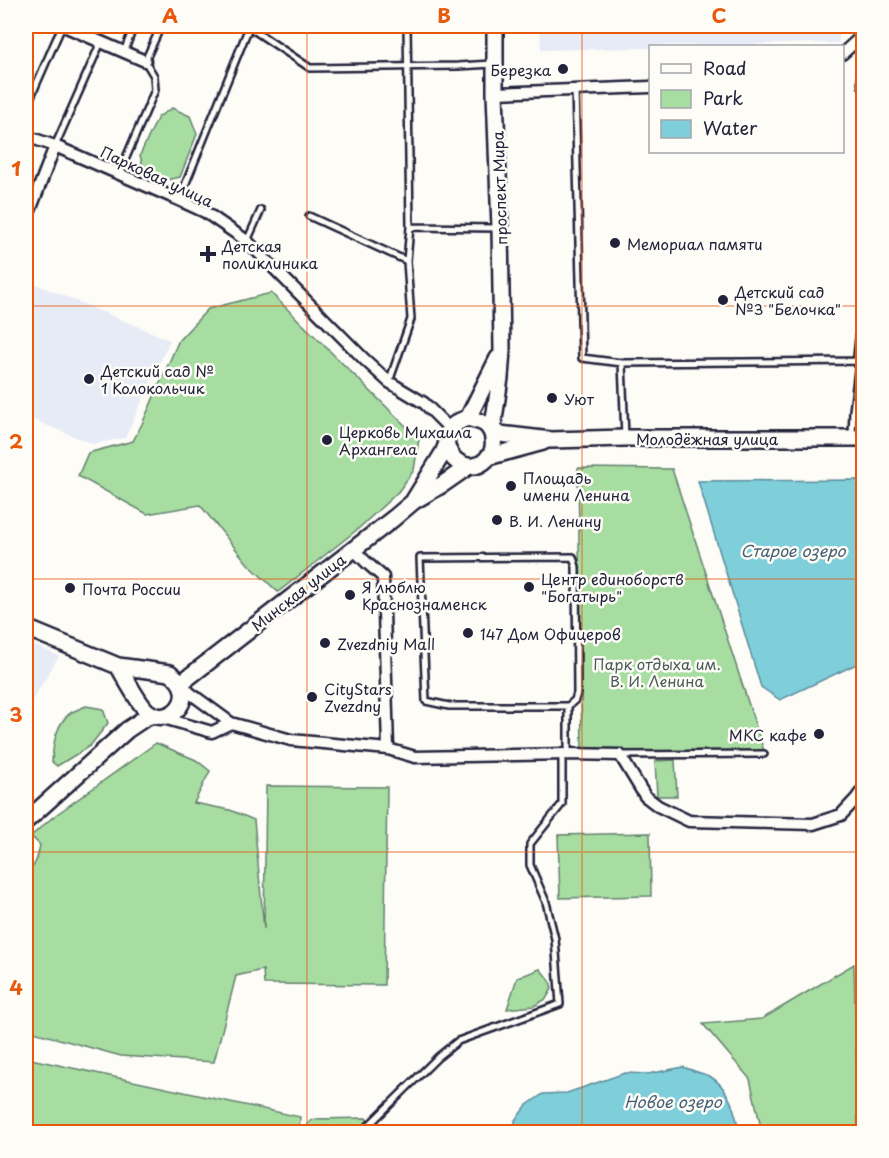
<svg xmlns="http://www.w3.org/2000/svg" width="889" height="1158" viewBox="0 0 889 1158" font-family="'Playpen Sans',sans-serif">
	<style>
		.built { fill: #e7ebf6 }
		.green { fill: #a7dda1; stroke: #64806e; stroke-width: 1.5 }
		.water { fill: #7fcfdb; stroke: #5a8a9b; stroke-width: 1.5 }
		.lines { fill: none; stroke-linecap: round; stroke-linejoin: round }
		.lane-casing { stroke: #22223b; stroke-width: 10 }
		.street-casing { stroke: #22223b; stroke-width: 15 }
		.secondary-casing { stroke: #22223b; stroke-width: 20 }
		.lane { stroke: #fdfcf7; stroke-width: 5 }
		.street { stroke: #fdfcf7; stroke-width: 10 }
		.secondary { stroke: #fdfcf7; stroke-width: 15 }
		.grid { fill: none; stroke: #e8590c; stroke-width: 1.5; stroke-opacity: 0.55 }
		.poi-dot { fill: #22223b; stroke: #fdfcf7; stroke-width: 2 }
		.labels { text-anchor: middle; dominant-baseline: central; stroke-width: 5; stroke-linejoin: round; paint-order: stroke }
		.poi-label { font-size: 15px; fill: #22223b; stroke: #fdfcf7; text-anchor: start }
		.street-label { font-size: 15px; fill: #22223b; stroke: #fdfcf7 }
		.park-label { font-size: 15px; fill: #4a5a5a; stroke: #fdfcf7 }
		.water-label { font-size: 16px; font-style: italic; fill: #435f73; stroke: #fdfcf7 }
		.neatline { fill: none; stroke: #e8590c; stroke-width: 2 }
		.grid-label { font-size: 20px; text-anchor: middle; font-weight: bold; fill: #e8590c }
	</style>
	<rect width="100%" height="100%" fill="#fdfcf7"/>
	<filter id="ink" filterUnits="userSpaceOnUse"><feTurbulence type="fractalNoise" baseFrequency=".0167" numOctaves="2"/><feDisplacementMap in="SourceGraphic" scale="12" xChannelSelector="R" yChannelSelector="G"/><feConvolveMatrix kernelMatrix="1 2 1 2 8 2 1 2 1" color-interpolation-filters="sRGB"/></filter>
	<g filter="url(#ink)">
		<path class="built" d="M540 26H839V43L650 46V48L541 50Z
			M26 280 170 340 125 438 93 444 26 417Z
			M26 641 59 656 28 707 26 706Z"/>
		<path class="green" d="M172 108 190 116 197 134 180 177 162 181 145 174 140 155 158 117Z
			M271 293 419 439 414 470 398 492 358 529 278 592 248 564 200 505 147 514 78 476 88 453 133 441 142 424 179 340 208 309Z
			M578 468 672 469 764 751 582 752Z
			M86 706 103 709 108 723 90 746 57 766 52 762C53 744 56 722 72 712 76 710 82 708 86 706Z
			M156 743 196 760 210 771 194 803 230 810 254 820 264 929 266 786 387 787 384 985 264 984 263 970 236 976 214 1062 121 1056 26 1030V873C36 867 38 856 40 845L31 836 53 817Z
			M675 760 677 796H657L655 761Z
			M650 833 651 896 560 898 558 835Z
			M854 964 858 1132H762L750 1079 703 1024 762 1019Z
			M540 969 550 981 552 989 546 999 534 1006 507 1009 517 978Z
			M26 1058 300 1117 299 1132H26Z
			M366 1118 368 1121 356 1132H305C306 1125 308 1121 316 1119Z"/>
		<path class="water" d="M863 480V661L780 700 761 687 698 481Z
			M683 1067C692 1071 703 1073 711 1077 729 1088 736 1113 739 1132H515V1120L527 1105 543 1094 567 1093 625 1073 648 1074Z"/>
		<g class="lines">
			<g class="lane-casing">
				<path id="lane" d="M124 52 134 26
					M575 89 582 358 622 363 859 361
					M26 108 62 26
					M55 146 101 42
					M119 174 155 90 154 76 145 61 161 26
					M179 200 249 27 310 68 458 66 493 64
					M309 216 407 261
					M410 227 498 228
					M247 241 261 210
					M622 363 625 437
					M389 382 411 319 407 261 410 227 407 26
					M852 437 853 411 859 361
					M568 754V706H449L426 701 420 558 573 557 576 567 577 693 575 700 568 706
					M621 755 764 754
					M362 1132 438 1057 458 1041 560 1004 555 939 546 902 530 865V844L562 804V754"/>
			</g>
			<g class="street-casing">
				<path id="street" d="M64 26 145 61
					M861 26 864 85
					M842 54 864 34
					M495 93 650 87
					M26 136 55 146 179 200 205 212 247 241 364 359 389 382 424 403 450 429
					M26 221 55 146
					M859 361 864 315
					M353 549 367 563 383 577 388 749
					M181 683 190 693 231 723 291 740 388 749 415 757 568 754 620 755 645 796 658 806 689 821 813 824 841 815 856 799 864 788
					M160 717 212 732 231 723"/>
			</g>
			<g class="secondary-casing">
				<path id="secondary" d="M468 418C473 420 481 421 485 424 495 432 496 449 488 458 460 487 422 431 468 418Z
					M468 418 498 358
					M492 433 500 378 502 350 500 228 495 93V26
					M492 433 551 440 625 438H864
					M488 457 543 442
					M414 500 443 453 446 446
					M26 628 118 666 170 673C202 695 169 730 147 711 138 703 125 677 118 666
					M181 683 394 518 414 501 443 484 469 466
					M26 821 127 730 145 718 154 715"/>
			</g>
			<use href="#lane" class="lane"/>
			<use href="#street" class="street"/>
			<use href="#secondary" class="secondary"/>
		</g>
	</g>
	<path class="grid" d="M307 26V1132M582 26V1132M26 306H864M26 579H864M26 852H864"/>
	<g class="poi-dot">
		<circle cx="563" cy="69" r="6"/>
		<circle cx="615" cy="243" r="6"/>
		<path d="M205 245h6v6h6v6h-6v6h-6v-6h-6v-6h6z"/>
		<circle cx="723" cy="300" r="6"/>
		<circle cx="89" cy="379" r="6"/>
		<circle cx="552" cy="398" r="6"/>
		<circle cx="327" cy="440" r="6"/>
		<circle cx="511" cy="486" r="6"/>
		<circle cx="497" cy="520" r="6"/>
		<circle cx="529" cy="587" r="6"/>
		<circle cx="70" cy="588" r="6"/>
		<circle cx="350" cy="595" r="6"/>
		<circle cx="468" cy="633" r="6"/>
		<circle cx="325" cy="643" r="6"/>
		<circle cx="312" cy="697" r="6"/>
		<circle cx="819" cy="734" r="6"/>
	</g>
	<g class="labels">
		<g class="poi-label">
			<text x="551" y="69" text-anchor="end">Березка</text>
			<text x="627" y="243">Мемориал памяти</text>
			<text x="222" y="245">Детская<tspan x="222" dy="17">поликлиника</tspan></text>
			<text x="735" y="291">Детский сад<tspan x="735" dy="17">№3 "Белочка"</tspan></text>
			<text x="101" y="370">Детский сад №<tspan x="101" dy="17">1 Колокольчик</tspan></text>
			<text x="564" y="398">Уют</text>
			<text x="339" y="431">Церковь Михаила<tspan x="339" dy="17">Архангела</tspan></text>
			<text x="523" y="477">Площадь<tspan x="523" dy="17">имени Ленина</tspan></text>
			<text x="509" y="520">В. И. Ленину</text>
			<text x="541" y="578">Центр единоборств<tspan x="541" dy="17">"Богатырь"</tspan></text>
			<text x="362" y="586">Я люблю<tspan x="362" dy="17">Краснознаменск</tspan></text>
			<text x="82" y="588">Почта России</text>
			<text x="480" y="633">147 Дом Офицеров</text>
			<text x="337" y="643">Zvezdniy Mall</text>
			<text x="324" y="688">CityStars<tspan x="324" dy="17">Zvezdny</tspan></text>
			<text x="807" y="734" text-anchor="end">МКС кафе</text>
		</g>
		<g class="street-label">
			<text transform="translate(157 176) rotate(25)">Парковая улица</text>
			<text transform="translate(499 188) rotate(-92)">проспект Мира</text>
			<text x="707" y="438">Молодёжная улица</text>
			<text transform="translate(298 592) rotate(-38)">Минская улица</text>
		</g>
		<g class="park-label">
			<text x="657" y="663">Парк отдыха им.<tspan x="657" dy="17">В. И. Ленина</tspan></text>
		</g>
		<g class="water-label">
			<text x="793" y="550">Старое озеро</text>
			<text x="673" y="1101">Новое озеро</text>
		</g>
	</g>
	<rect width="889" height="1158" fill="none" stroke="#fdfcf7" stroke-width="66"/>
	<rect x="649" y="45" width="195" height="108" fill="#fdfcf7" stroke="#a5a5ac" stroke-width="1.5"/>
	<rect x="661" y="64" width="30" height="9" fill="#fdfcf7" stroke="#a5a5ac" stroke-width="1.5"/>
	<text x="703" y="75" font-size="18" fill="#22223b">Road</text>
	<rect x="661" y="90" width="30" height="18" fill="#a7dda1" stroke="#a5a5ac" stroke-width="1.5"/>
	<text x="703" y="105" font-size="18" fill="#22223b">Park</text>
	<rect x="661" y="120" width="30" height="18" fill="#7fcfdb" stroke="#a5a5ac" stroke-width="1.5"/>
	<text x="703" y="135" font-size="18" fill="#22223b">Water</text>
	<rect x="33" y="33" width="823" height="1092" class="neatline"/>
	<g class="grid-label">
		<text x="170" y="23">A</text>
		<text x="444" y="23">B</text>
		<text x="719" y="23">C</text>
		<text x="16" y="176">1</text>
		<text x="16" y="449">2</text>
		<text x="16" y="722">3</text>
		<text x="16" y="995">4</text>
	</g>
</svg>
